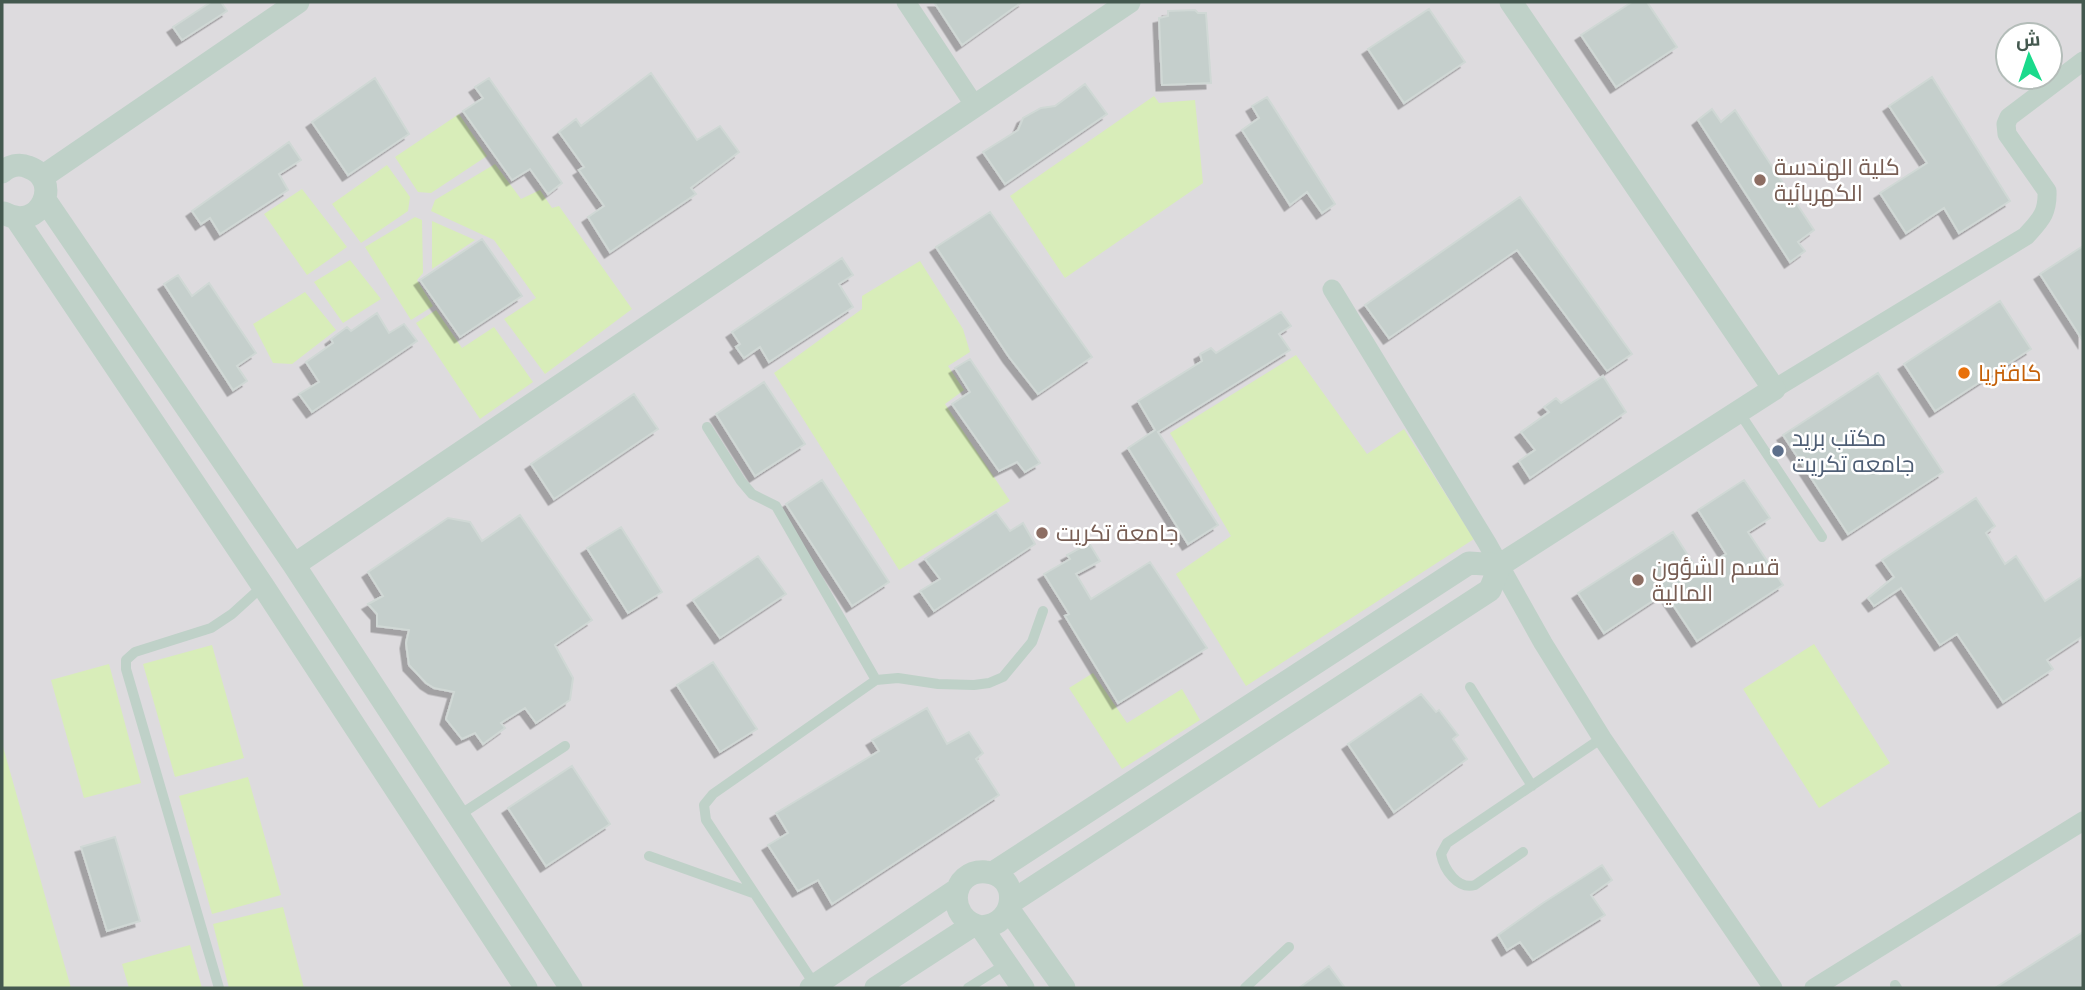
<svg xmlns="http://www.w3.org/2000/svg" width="2085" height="990" viewBox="0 0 2085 990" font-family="'Fira Sans Condensed',Cairo,sans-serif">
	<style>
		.education { fill: #dddbde; fill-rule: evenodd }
		.green { fill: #d8edb9 }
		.building { fill: #c5cfcc; stroke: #d0d8d5; stroke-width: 2; filter: url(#shadow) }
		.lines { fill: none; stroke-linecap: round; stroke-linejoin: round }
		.service { stroke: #bfd1c8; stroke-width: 10 }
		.minor { stroke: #bfd1c8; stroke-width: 19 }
		.tertiary { stroke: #bfd1c8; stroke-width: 23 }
		.education-dot { fill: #8d6e63; stroke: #fff; stroke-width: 2.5 }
		.food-dot { fill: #e8710a; stroke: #fff; stroke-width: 2.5 }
		.service-dot { fill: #5c6f8a; stroke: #fff; stroke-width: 2.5 }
		.labels { text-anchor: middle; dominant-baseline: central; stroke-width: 5; stroke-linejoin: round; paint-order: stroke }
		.education-label { font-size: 23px; fill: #785e54; stroke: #fff; text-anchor: start }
		.food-label { font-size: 23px; fill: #c56008; stroke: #fff; text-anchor: start }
		.service-label { font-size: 23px; fill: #4e5e75; stroke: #fff; text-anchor: start }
	</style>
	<defs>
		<filter id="shadow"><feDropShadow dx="-5.5" dy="5.5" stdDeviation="0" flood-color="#0004"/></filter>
	</defs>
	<rect width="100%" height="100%" fill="#efebef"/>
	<path class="education" d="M2 2H2083V988H2ZM2008 35H2050V77H2008Z"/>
	<path class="green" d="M1154 96 1159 103 1195 100 1203 183 1065 278 1010 196Z
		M459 114 487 156 431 193 418 192 395 157Z
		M495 164 521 199 540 190 552 208 559 206 632 309 545 374 504 319 536 298 494 240 431 211 435 200Z
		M387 165 410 197 408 211 361 243 332 204Z
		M302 189 347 247 307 275 264 214Z
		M415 217 422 220 423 273 417 280 433 306 411 320 365 247Z
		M432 221 475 240 432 269Z
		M350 260 381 299 343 323 314 282Z
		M920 261 963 329 970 352 948 366 964 390 945 404 1010 501 899 570 774 373 862 309V296Z
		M305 292 336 330 292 364 273 363 253 324Z
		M436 310 462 348 494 327 533 382 480 419 416 323Z
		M1296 355 1367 454 1404 429 1474 539 1246 686 1176 574 1231 536 1170 433Z
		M1814 644 1890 763 1819 808 1743 689Z
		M212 645 244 758 175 777 143 664Z
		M109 664 141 783 84 798 51 680Z
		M1093 673 1127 723 1182 689 1200 720 1122 769 1069 688Z
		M2 743 71 988H2Z
		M248 777 281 895 212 914 179 796Z
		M283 907 304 988H229L213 924Z
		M190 945 202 988H129L122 964Z"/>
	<path class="building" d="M211 2H221L227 11 182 40 173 27Z
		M934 2H1022L962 45Z
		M1632 2H1647L1677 47 1616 87 1581 35Z
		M1429 9 1465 62 1404 103 1368 49Z
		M1195 10 1198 13H1206L1211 83 1162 85 1159 18 1168 16V11Z
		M651 73 697 140 720 126 739 152 691 188 696 194 610 252 588 217 604 206 579 170 584 167 559 132 576 119 581 126Z
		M1932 77 2010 201 1959 233 1944 208 1906 233 1880 193 1927 163 1889 106Z
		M375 78 409 134 348 175 312 122Z
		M489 78 562 183 548 194 530 169 512 180 463 111 483 98 475 87Z
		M1085 84 1107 114 1005 184 983 152 1018 130 1023 118 1041 108 1055 106Z
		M1267 97 1335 204 1322 213 1307 192 1290 205 1242 130 1259 118 1252 106Z
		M1712 109 1721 122 1735 110 1814 230 1798 242 1805 251 1790 262 1698 120Z
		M289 142 301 160 279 174 288 190 220 234 210 218 201 224 192 211Z
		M1520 197 1632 354 1607 371 1517 250 1389 338 1365 305Z
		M990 212 1092 357 1038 394 1009 357 936 247Z
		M482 239 522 296 460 337 420 280Z
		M2083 246V341L2040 274Z
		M842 258 853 275 839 284 853 307 769 362 760 347 744 358 736 347 740 344 732 332Z
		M178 275 192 296 209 283 256 353 237 366 247 381 233 390 164 284Z
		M2000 301 2031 349 1935 411 1904 364Z
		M1281 312 1291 326 1279 334 1290 350 1158 432 1218 525 1188 544 1128 448 1155 430 1138 401 1202 361 1200 354 1211 348 1216 353Z
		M377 313 389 333 404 324 417 341 312 412 299 394 319 382 306 362 333 343 331 339 347 327 351 331Z
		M970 359 1040 463 1025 472 1017 462 999 471 952 404 970 392 955 368Z
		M1878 373 1943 472 1848 534 1783 435Z
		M1603 376 1626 412 1530 478 1519 461 1535 450 1521 432 1549 412 1544 407 1556 398 1561 403Z
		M764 382 805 444 755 476 716 414Z
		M634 394 658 429 554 499 531 464Z
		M822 480 889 582 852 606 786 504Z
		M1744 480 1770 518 1748 532 1783 585 1697 641 1665 593 1604 633 1578 593 1673 532 1698 571 1726 554 1698 510Z
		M1976 498 1995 526 1986 533 2005 564 2016 556 2045 601 2083 576V636L2047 660 2053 669 2003 702 1957 634 1940 645 1901 588 1874 606 1868 598 1894 577 1882 560Z
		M996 512 1010 531 1023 523 1035 544 934 611 920 591 940 579 925 559Z
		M520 515 592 620 555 645 573 678 570 700 536 723 525 708 501 723 505 728 483 744 475 733 462 739 446 719 454 692 434 688 426 683 409 665 406 643 409 630 377 626V614L368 604 383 596 368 572 448 518 470 522 482 541Z
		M621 527 662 592 628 613 587 548Z
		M1089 543 1100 561 1076 574 1091 599 1150 562 1207 648 1118 703 1065 616 1069 614 1044 574 1070 559 1067 555Z
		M758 556 786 594 720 638 693 600Z
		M713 662 757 729 720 752 677 685Z
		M1421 694 1436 712 1439 710 1458 735 1453 739 1467 759 1394 812 1348 744Z
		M927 708 947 744 969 732 983 753 976 759 999 795 832 904 818 880 798 891 768 845 788 833 776 813 879 751 872 740Z
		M572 766 610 824 546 866 508 808Z
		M115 837 140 921 107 931 81 847Z
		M1602 865 1612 880 1591 895 1605 915 1533 960 1520 942 1507 950 1498 935 1543 903Z
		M2083 932V988H1995Z
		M1329 966 1345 988H1299Z"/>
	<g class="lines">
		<path class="service" d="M1739 412 1822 537
			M707 427 741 481 752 494 776 506 876 680
			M1470 687 1532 786
			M458 816 565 746
			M1523 852 1475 885C1458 890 1444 870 1441 854L1447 843 1602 738
			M649 856 753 893
			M815 985 706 820 704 805 713 794 876 680 898 678 938 684 974 685 989 683 1003 677 1032 642 1043 611
			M1895 985 1897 988
			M219 988 126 669V660L135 652 211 628 232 614 263 586
			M968 988 1006 964
			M1245 988 1289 947"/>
		<path class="minor" d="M906 2 975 106
			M1332 289 1487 543 1543 643 1602 738 1773 988
			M1774 389 2026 236C2040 220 2048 214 2047 191L2007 134 2006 124 2009 117 2083 61
			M1814 988 2083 821"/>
		<path class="tertiary" d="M2 172C9 166 19 163 28 167 64 179 40 234 4 213
			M42 177 298 2
			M45 200 294 565 571 988
			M16 218 263 586 526 988
			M294 565 1129 2
			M1500 565 1774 389 1511 2
			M993 873 1469 563 1500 565 1490 590 1011 902
			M1009 910 1064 988
			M981 927C1019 925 1020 874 986 872 950 869 945 919 981 927L1023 988
			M811 988 958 889
			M876 988 973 925"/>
	</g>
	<g class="education-dot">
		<circle cx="1760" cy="180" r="7"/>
		<circle cx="1042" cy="533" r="7"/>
		<circle cx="1638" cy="580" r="7"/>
	</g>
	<circle class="food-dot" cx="1964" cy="373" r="7"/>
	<circle class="service-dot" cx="1778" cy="451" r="7"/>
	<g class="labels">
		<g class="education-label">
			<text x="1774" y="167">كلية الهندسة<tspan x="1774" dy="26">الكهربائية</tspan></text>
			<text x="1056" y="533">جامعة تكريت</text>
			<text x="1652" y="567">قسم الشؤون<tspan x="1652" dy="26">المالية</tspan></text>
		</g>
		<g class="food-label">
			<text x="1978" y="373">كافتريا</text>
		</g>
		<g class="service-label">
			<text x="1792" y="438">مكتب بريد<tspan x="1792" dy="26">جامعه تكريت</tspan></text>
		</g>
	</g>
	<rect width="2085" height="990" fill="none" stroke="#44594f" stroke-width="7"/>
	<g transform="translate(2029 56) rotate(357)"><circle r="33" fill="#ffffff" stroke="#b4bdb9" stroke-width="2"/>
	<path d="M0-5L12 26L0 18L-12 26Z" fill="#1ada8b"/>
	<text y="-10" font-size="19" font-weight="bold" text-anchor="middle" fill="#44594f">ش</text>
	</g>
</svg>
